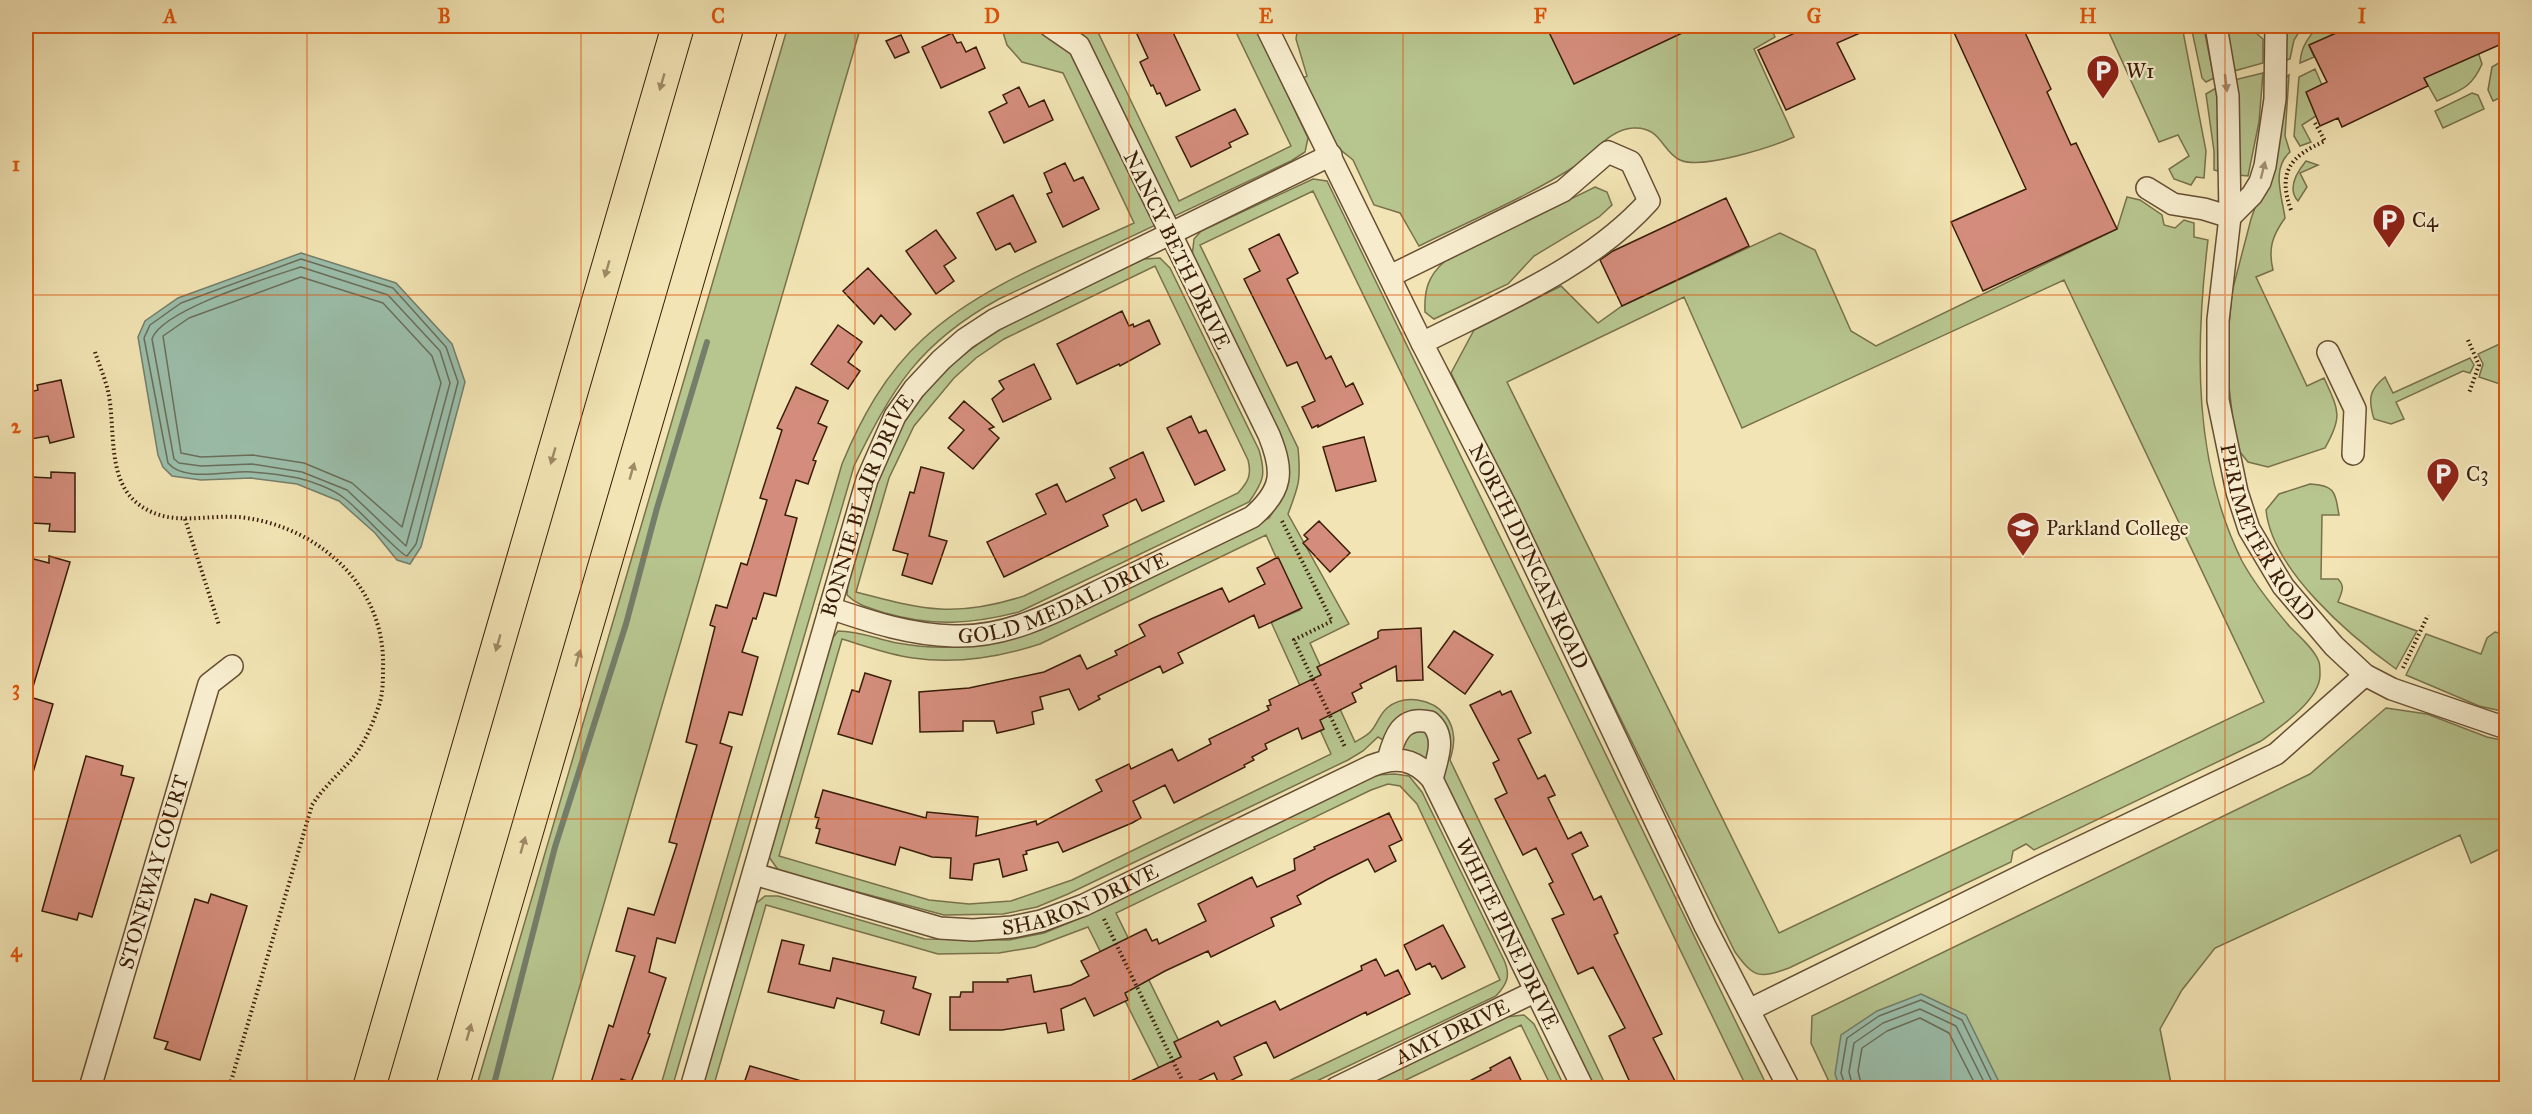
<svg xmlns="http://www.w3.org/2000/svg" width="2532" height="1114" viewBox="0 0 2532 1114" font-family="'IM FELL Great Primer',serif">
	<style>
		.green { fill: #b7c58f; stroke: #78714c; stroke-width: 1.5; fill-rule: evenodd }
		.water { fill: #9bbfac; stroke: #747e6a; stroke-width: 1.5 }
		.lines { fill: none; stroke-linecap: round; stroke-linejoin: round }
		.shore { stroke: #6a6e5a; stroke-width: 1.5 }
		.stream { stroke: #747e6a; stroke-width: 6 }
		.building { fill: #d48d7c; stroke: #391d08; stroke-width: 1.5 }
		.minor-casing { stroke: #674f33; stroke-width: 24 }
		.highway-casing { stroke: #391d08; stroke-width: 34 }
		.path { stroke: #391d08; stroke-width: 4; stroke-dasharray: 1.5 3; stroke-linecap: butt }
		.minor { stroke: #f7edce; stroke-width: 21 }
		.highway { stroke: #f2e4b4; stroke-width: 32 }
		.oneway { fill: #9f8a67 }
		.oneway2 { fill: #a28f75 }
		.grid { fill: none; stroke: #df560c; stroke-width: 1.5; stroke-opacity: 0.55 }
		.labels { text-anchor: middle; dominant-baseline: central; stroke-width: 4.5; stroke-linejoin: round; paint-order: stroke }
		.poi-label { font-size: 21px; fill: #391d08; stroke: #f7edce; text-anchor: start }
		.street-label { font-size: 21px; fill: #391d08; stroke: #f7edce }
		.neatline { fill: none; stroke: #df560c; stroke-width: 2 }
		.grid-label { font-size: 20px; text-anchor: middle; font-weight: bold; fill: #df560c }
	</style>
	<rect width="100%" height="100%" fill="#f2e4b4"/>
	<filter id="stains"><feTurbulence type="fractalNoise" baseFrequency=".00333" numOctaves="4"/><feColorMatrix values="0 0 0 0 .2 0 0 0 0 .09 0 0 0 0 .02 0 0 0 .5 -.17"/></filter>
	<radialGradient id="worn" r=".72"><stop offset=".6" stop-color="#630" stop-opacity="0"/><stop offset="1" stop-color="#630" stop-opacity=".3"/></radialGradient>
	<path class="green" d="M788 26H861L550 1088H476Z
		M1001 26H1095L1179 201 1291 146 1233 26H1255L1308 138 1305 152 1291 161 999 299C919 343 893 387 854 466L672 1088H660L842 464C861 418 885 374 923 339 981 285 1063 256 1134 223L1063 73 1022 62 1007 45Z
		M1298 26H1770L1775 37 1754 49 1794 137C1772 147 1701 170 1680 160 1662 152 1661 126 1633 128 1610 129 1594 153 1577 165 1527 197 1472 220 1419 246L1400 213 1374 205 1353 160 1337 147 1303 78 1307 76 1296 39Z
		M2106 26H2182L2206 151 2204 178 2196 177 2191 185 2174 179 2169 169 2189 156 2178 135 2159 142Z
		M2191 26H2203L2204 29 2214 78 2206 82 2202 78Z
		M2290 26H2303L2294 40 2290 59 2283 61 2282 37Z
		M2319 26H2352L2309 45 2314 57 2300 63C2301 47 2308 37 2319 26Z
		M2229 31 2256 33 2263 39V63L2234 71 2226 34Z
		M2478 52 2482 64C2471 89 2460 90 2437 101L2424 78Z
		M2502 61 2506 67V95L2493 101 2488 90 2492 67Z
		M2315 69 2322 85 2316 116 2302 125 2311 142 2300 146 2294 136 2299 77Z
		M2263 73 2259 122 2248 176 2238 175 2239 130 2234 80Z
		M2289 75 2285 136 2290 152C2271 169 2282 196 2285 218 2272 236 2268 249 2273 270L2256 277 2307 386 2324 378C2339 411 2343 416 2325 448L2268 467 2248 462 2236 447 2226 360 2232 292 2251 219 2273 157 2282 81Z
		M2216 88 2221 148 2218 171 2214 170V151L2206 94Z
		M2472 93 2478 95 2484 109 2443 128 2435 111Z
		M2306 161 2318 165 2300 173 2307 187 2298 201C2287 189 2297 172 2306 161Z
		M1313 179 1327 181 1768 1088H1747L1313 191 1200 245 1298 448C1301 481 1299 485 1288 514L1349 624 1310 643 1355 742C1360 739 1367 736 1371 731 1377 725 1379 715 1387 708 1404 694 1432 698 1446 716 1456 730 1455 744 1450 760L1607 1088H1593L1442 775 1378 737 1363 751 1348 760 1068 894 1037 907 1003 914 944 915 779 871 769 857 828 644 838 631C859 631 877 639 897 643 947 652 992 646 1040 630L1269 518 1279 503 1287 479 1192 257 1194 239 1201 231ZM1266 535 1300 610 1271 622 1331 754 1072 880 1011 901 969 904 929 900 779 856 842 639C865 646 890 655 913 658 956 664 1000 657 1040 644Z
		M1595 187 1607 192 1612 205 1599 217 1534 256 1508 284 1434 319 1425 312C1424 290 1428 276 1445 261Z
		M2127 197 2140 200 2162 215 2164 225 2175 228 2184 220 2194 223V237L2208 240C2195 347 2193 462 2242 561 2255 585 2273 607 2290 627 2299 636 2315 650 2319 662 2320 665 2320 672 2320 675 2320 700 2279 728 2261 741L2034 850 2026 844 2013 851 2011 862 1789 968C1759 979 1754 978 1735 952L1451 373 1474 330 1561 286 1598 323 1622 306 1780 233 1815 250 1851 331 1876 346 2117 229ZM2064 280 2264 702 1779 933 1507 382 1684 297 1742 428Z
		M1160 258 1170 268 1259 450C1266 474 1264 481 1249 502L1019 612C971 624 934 627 885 613 870 608 858 606 847 595L848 581C858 545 865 505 879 471 931 342 1029 314 1144 259ZM1155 266 1248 460C1252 475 1248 482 1238 493L1024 596C955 618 925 610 856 592L889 478 914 426 954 378 976 358 1004 339Z
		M2506 341V386L2479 377 2483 364 2478 354Z
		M2470 358 2474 365 2470 373 2463 371 2396 402 2404 419 2391 424 2374 419C2368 399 2369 390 2385 377L2393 393Z
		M2310 484C2335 485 2335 492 2339 515H2322L2321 579H2338C2346 587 2341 593 2338 602L2417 631 2396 669C2350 636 2272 570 2266 510L2279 494Z
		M2495 632 2506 635V712L2479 706 2406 675 2426 634 2481 654 2487 638Z
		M2386 708 2427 714 2487 737 2506 741V846L2471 863 2460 835 2215 948 2182 990 2160 1029 2172 1088H1832L1811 1043 1812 1016 2310 774Z
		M1395 774 1409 776 1422 792 1504 960C1511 976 1507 984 1496 996L1302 1088H1274L1500 980 1417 804 1400 786 1388 784 1371 790 1116 913 1202 1088H1169L1088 927 1035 947 999 953 938 954 766 905 713 1088H699L753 906 765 896H778L925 939 1009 940 1044 933 1073 921 1345 787 1374 775Z
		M1524 1015 1534 1024 1565 1088H1552L1521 1025 1389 1088H1358L1505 1017Z"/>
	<path class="water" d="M301 253 396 283 452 344 465 382 421 547 410 564 397 560 375 533 339 501 297 484 251 478 201 480 172 476 163 467 158 455 138 337 145 321 178 298Z
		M1921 994 1966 1015 2002 1088H1840L1835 1074 1841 1035 1877 1011Z"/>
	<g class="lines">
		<path class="shore" d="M301 259 393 288 446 347 458 382 416 544 407 556C401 556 356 506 344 498 333 489 311 481 298 478 283 475 266 473 252 472 228 470 185 483 168 463L144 338 150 325 181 303Z
			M301 267 388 295 440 351 450 383 406 546 347 490 302 472 252 464 201 466 179 463 174 459 152 339C161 310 270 277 301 267Z
			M301 277 383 303 432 356 441 383 402 527 352 483 304 463 253 455 201 457 181 453 163 336 189 318Z
			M1846 1088 1841 1073 1847 1038 1879 1016 1921 1000 1962 1020 1995 1088
			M1853 1088 1849 1072 1854 1043 1883 1023 1920 1009 1956 1026 1987 1088
			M1862 1088 1858 1071 1862 1048 1887 1031 1920 1018 1949 1033 1977 1088"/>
		<path class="stream" d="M493 1088 555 847 626 624 657 508 707 342"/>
	</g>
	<path class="building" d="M1137 26H1170L1200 90 1166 106 1160 93 1157 94 1153 85 1151 86 1140 62 1148 58 1136 32 1139 30Z
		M1546 26H1697L1574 84Z
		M1810 26H1876L1837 43 1855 79 1786 110 1758 50Z
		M1951 26H2022L2051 89 2047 92 2071 145 2076 143 2117 229 1983 291 1951 222 2026 189Z
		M2352 26H2506V42L2424 78 2428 86 2342 127 2338 118 2320 126 2306 92 2327 82 2309 45Z
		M952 33 957 43 961 42 966 52 976 47 985 68 941 88 922 47Z
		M901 35 909 52 895 58 886 41Z
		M1019 87 1029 107 1044 100 1053 120 1004 143 989 112 1007 103 1003 95Z
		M1235 109 1248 134 1229 143 1231 147 1191 167 1176 137Z
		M1065 163 1074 181 1083 177 1099 209 1063 227 1047 194 1052 192 1044 173Z
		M1013 195 1036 242 1015 252 1010 243 996 250 977 213Z
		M1726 198 1749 246 1622 306 1600 260 1613 251Z
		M936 230 956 258 944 266 954 281 936 294 906 251Z
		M1279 234 1298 273 1287 279 1326 359 1331 356 1346 387 1353 383 1363 404 1318 427V425L1312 428 1302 407 1315 401 1297 362 1287 366 1244 279 1260 271 1249 249Z
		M868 268 911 314 895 330 881 315 874 324 843 291Z
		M1122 311 1129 326 1133 324 1134 327 1149 320 1160 344 1120 366 1119 364 1077 384 1057 344Z
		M838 325 862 342 848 362 860 371 848 389 811 364Z
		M1034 364 1051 399 1003 422 992 399 1004 389 999 381Z
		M61 380 74 437 50 443 48 436 31 439 26 412V393L38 390 37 385Z
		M796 387 828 401 818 423 827 427 813 460 816 461 808 484 796 480 785 515 797 518 776 596 764 593 756 619 753 618 742 652 758 657 742 715 729 712 720 743 732 747 675 943 657 938 649 972 666 978 648 1033 650 1034 631 1082 621 1079 618 1089H589L609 1025 613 1027 635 956 616 951 628 908 654 915 677 844 669 842 697 745 686 742 715 627 710 625 716 605 727 608 741 563 747 565 767 500 760 498 782 430 777 428Z
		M964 401 994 427 989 429 999 438 973 469 948 448 964 430 949 418Z
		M1191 416 1199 433 1206 430 1225 470 1195 485 1167 428Z
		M1364 437 1376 481 1336 491 1323 447Z
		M1143 452 1164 501 1142 511 1136 499 1103 515 1108 526 1004 577 987 542 1046 514 1036 494 1057 484 1066 502 1115 478 1110 468Z
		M921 467 944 473 929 536 947 541 932 584 902 575 908 554 893 550 910 492 914 493Z
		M51 472 75 473V532L49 531 50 524 32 523V477L51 478Z
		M1319 521 1350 553 1330 572 1303 543 1308 539 1304 535Z
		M49 556 70 562 30 697 53 704 30 783 26 782V626L32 605 26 603V557L49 563Z
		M1278 557 1302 608 1259 628 1254 615 1178 653 1183 663 1163 673 1160 666 1098 696 1100 699 1079 710 1069 689 1040 697 1043 709 1032 712 1034 724 1015 729 997 733 994 721H963V731L920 732 919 692 969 688 1044 672 1080 655 1087 669 1117 655 1115 651 1145 636 1139 625 1151 619 1222 588 1229 602 1265 584 1257 568Z
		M1421 628 1423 680 1397 681 1396 666 1360 684 1362 688 1352 693 1356 702 1320 720 1324 729 1302 739 1298 728 1265 744 1267 749 1252 757 1254 760 1244 765 1245 767 1174 803 1165 785 1133 801 1141 818 1132 823 1063 852 1058 842 1026 851 1027 854 1023 855 1027 870 1003 877 999 859 974 864 972 880 950 878 951 858 932 857 900 847 895 865 816 843 820 829 816 828 819 818 815 817 823 790 926 818 927 812 978 817 976 836 1036 821 1037 825 1102 791 1096 780 1129 764 1131 769 1172 749 1178 761 1211 744 1209 739 1269 710 1267 706 1271 705 1269 700 1321 675 1317 667 1378 638V632L1381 630Z
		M1454 631 1493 655 1465 694 1428 667Z
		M865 673 891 681 872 744 838 734 852 690 859 692Z
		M1500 691 1502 695 1511 691 1531 733 1518 739 1538 779 1545 775 1555 795 1548 798 1568 839 1581 832 1588 846 1572 854 1594 900 1601 896 1618 933 1614 935 1662 1034 1653 1038 1679 1089H1633L1609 1036 1625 1028 1593 967 1578 974 1552 919 1564 914 1549 884 1553 882 1536 848 1523 855 1495 799 1507 793 1493 763 1499 760 1470 705Z
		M86 756 123 766 121 775 134 778 92 917 79 913 77 920 42 911Z
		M1389 813 1402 840 1389 846 1396 861 1375 872 1368 859 1328 879 1297 896 1301 904 1271 918 1274 926 1211 957 1208 951 1165 971 1125 993 1128 1000 1094 1016 1085 998 1061 1009 1064 1030 1048 1033 1046 1023 1002 1030H950V997H960L961 992H973V982H1008L1007 979 1031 975 1034 992 1071 985 1089 976 1081 961 1146 929 1152 941 1157 939 1159 944 1206 921 1198 904 1252 877 1257 887 1295 870 1294 859 1315 849 1314 847Z
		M211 894 247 906 200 1060 165 1049 168 1042 154 1038 195 899 208 903Z
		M1443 925 1465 967 1442 979 1435 966 1432 967 1430 963 1416 970 1404 945Z
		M782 940 804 945 799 964 830 971 833 958 916 977 913 988 931 994 919 1035 881 1023 884 1011 837 998 834 1008 768 992Z
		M1376 959 1385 976 1398 970 1410 994 1367 1015 1366 1012 1274 1058 1266 1042 1234 1057 1242 1075 1220 1086 1214 1073 1181 1089H1114L1181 1057 1174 1042 1218 1021 1221 1026 1275 1001 1280 1010 1362 970 1361 966Z
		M1510 1057 1525 1089H1454L1491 1070 1490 1068Z
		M750 1066 812 1084V1089H742Z"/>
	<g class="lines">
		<g class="minor-casing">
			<g id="minor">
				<path id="s1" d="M1266 26 1422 343 1506 506 1705 926 1789 1088"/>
				<path id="s2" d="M2216 26 2228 96 2230 217 2218 320V400L2237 492 2249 529 2283 586 2334 646 2365 675 2392 689 2506 728"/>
				<path d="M2147 188 2173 204 2204 209 2230 217"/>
				<path d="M2230 217 2252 195 2260 182 2265 166 2275 99 2276 26"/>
				<path d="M1390 276 1563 191 1608 152 1631 162 1649 201C1590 267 1499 304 1422 343"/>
				<path d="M2328 352 2355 409 2353 454"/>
				<path id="s3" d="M830 608C871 622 911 635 954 636 1011 638 1063 608 1113 584 1159 562 1206 539 1252 517 1283 490 1284 472 1269 435L1079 46 1050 26"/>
				<path d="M1388 760C1394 737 1401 715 1430 722 1447 737 1437 759 1432 779"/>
				<path id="s4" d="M754 874 940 928 973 930 1012 927 1041 921 1084 905 1371 766C1396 756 1414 758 1432 779L1583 1088"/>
				<path d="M1749 1010 2039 867 2276 754 2365 675"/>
				<path id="s5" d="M90 1088 209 684 232 666"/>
				<path id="s6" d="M691 1088 867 480 895 416 914 389 941 360 965 339 994 320 1331 155"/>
				<path id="s7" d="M1336 1088 1536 991"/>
			</g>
		</g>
		<g class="highway-casing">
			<path id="highway" d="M369 1088 678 26
				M452 1088 762 26"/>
		</g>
		<path class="path" d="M2503 54 2506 53
			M2291 210C2277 171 2291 156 2325 141L2315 123
			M2468 340 2479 365 2469 393
			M95 352C99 365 105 378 108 391 116 426 106 478 137 503 170 530 209 512 247 518 321 529 386 588 383 668 383 682 383 695 378 708 372 726 363 746 351 760 337 776 323 788 312 805L229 1088
			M185 519 219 625
			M1282 521 1332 621 1294 640 1345 747
			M2403 668 2428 615
			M1104 919 1186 1088"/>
		<use href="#minor" class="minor"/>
		<use href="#highway" class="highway"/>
	</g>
	<defs><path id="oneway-solid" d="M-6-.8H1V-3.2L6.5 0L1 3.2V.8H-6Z" transform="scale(1.5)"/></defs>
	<g class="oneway">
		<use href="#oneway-solid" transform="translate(662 82) rotate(106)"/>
		<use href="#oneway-solid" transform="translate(607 269) rotate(106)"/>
		<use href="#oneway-solid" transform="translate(553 456) rotate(106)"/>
		<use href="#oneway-solid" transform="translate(632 471) rotate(-74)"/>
		<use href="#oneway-solid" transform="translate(498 643) rotate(106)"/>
		<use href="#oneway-solid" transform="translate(578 658) rotate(-74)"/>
		<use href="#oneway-solid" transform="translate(523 845) rotate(-74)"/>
		<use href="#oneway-solid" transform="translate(469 1032) rotate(-74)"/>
	</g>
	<g class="oneway2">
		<use href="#oneway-solid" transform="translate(2226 83) rotate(83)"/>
		<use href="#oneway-solid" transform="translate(2263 170) rotate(-76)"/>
	</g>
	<path class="grid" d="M307 26V1088M581 26V1088M855 26V1088M1129 26V1088M1403 26V1088M1677 26V1088M1951 26V1088M2225 26V1088M26 295H2506M26 557H2506M26 819H2506"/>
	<defs>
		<g id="parking-pin" transform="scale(1.725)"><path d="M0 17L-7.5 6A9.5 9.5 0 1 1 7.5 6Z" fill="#8f2418" stroke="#f7edce"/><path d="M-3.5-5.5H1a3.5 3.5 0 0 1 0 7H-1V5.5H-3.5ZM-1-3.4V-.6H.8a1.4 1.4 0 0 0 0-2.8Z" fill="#fff"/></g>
		<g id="university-pin" transform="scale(1.725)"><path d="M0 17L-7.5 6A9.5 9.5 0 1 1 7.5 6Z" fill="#8f2418" stroke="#f7edce"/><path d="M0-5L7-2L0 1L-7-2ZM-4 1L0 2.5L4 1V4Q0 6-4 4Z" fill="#fff"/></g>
	</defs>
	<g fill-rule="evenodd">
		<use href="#parking-pin" x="2103" y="71"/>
		<use href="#parking-pin" x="2389" y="220"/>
		<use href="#parking-pin" x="2443" y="474"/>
		<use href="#university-pin" x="2023" y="528"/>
	</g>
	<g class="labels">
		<g class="poi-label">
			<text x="2126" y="71">W1</text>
			<text x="2412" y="220">C4</text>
			<text x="2466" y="474">C3</text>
			<text x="2046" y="528">Parkland College</text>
		</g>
		<g class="street-label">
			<text transform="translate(1177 250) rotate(64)">NANCY BETH DRIVE</text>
			<text stroke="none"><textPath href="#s6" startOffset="609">BONNIE BLAIR DRIVE</textPath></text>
			<text stroke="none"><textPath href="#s2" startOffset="519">PERIMETER ROAD</textPath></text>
			<text stroke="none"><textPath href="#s1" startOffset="592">NORTH DUNCAN ROAD</textPath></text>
			<text stroke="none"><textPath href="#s3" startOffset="244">GOLD MEDAL DRIVE</textPath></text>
			<text stroke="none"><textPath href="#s5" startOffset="225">STONEWAY COURT</textPath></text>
			<text stroke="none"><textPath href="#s4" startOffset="339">SHARON DRIVE</textPath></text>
			<text stroke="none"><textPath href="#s4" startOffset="900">WHITE PINE DRIVE</textPath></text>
			<text stroke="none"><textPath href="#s7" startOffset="129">AMY DRIVE</textPath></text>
		</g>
	</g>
	<rect width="2532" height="1114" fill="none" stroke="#f2e4b4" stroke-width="66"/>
	<rect x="33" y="33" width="2466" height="1048" class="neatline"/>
	<g class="grid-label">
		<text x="170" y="23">A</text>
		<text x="444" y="23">B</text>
		<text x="718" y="23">C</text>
		<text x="992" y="23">D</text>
		<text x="1266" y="23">E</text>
		<text x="1540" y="23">F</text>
		<text x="1814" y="23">G</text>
		<text x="2088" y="23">H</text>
		<text x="2362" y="23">I</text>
		<text x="16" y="171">1</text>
		<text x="16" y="433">2</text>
		<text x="16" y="695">3</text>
		<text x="16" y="957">4</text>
	</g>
	<rect width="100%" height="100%" filter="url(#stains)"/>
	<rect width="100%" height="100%" fill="url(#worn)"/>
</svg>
